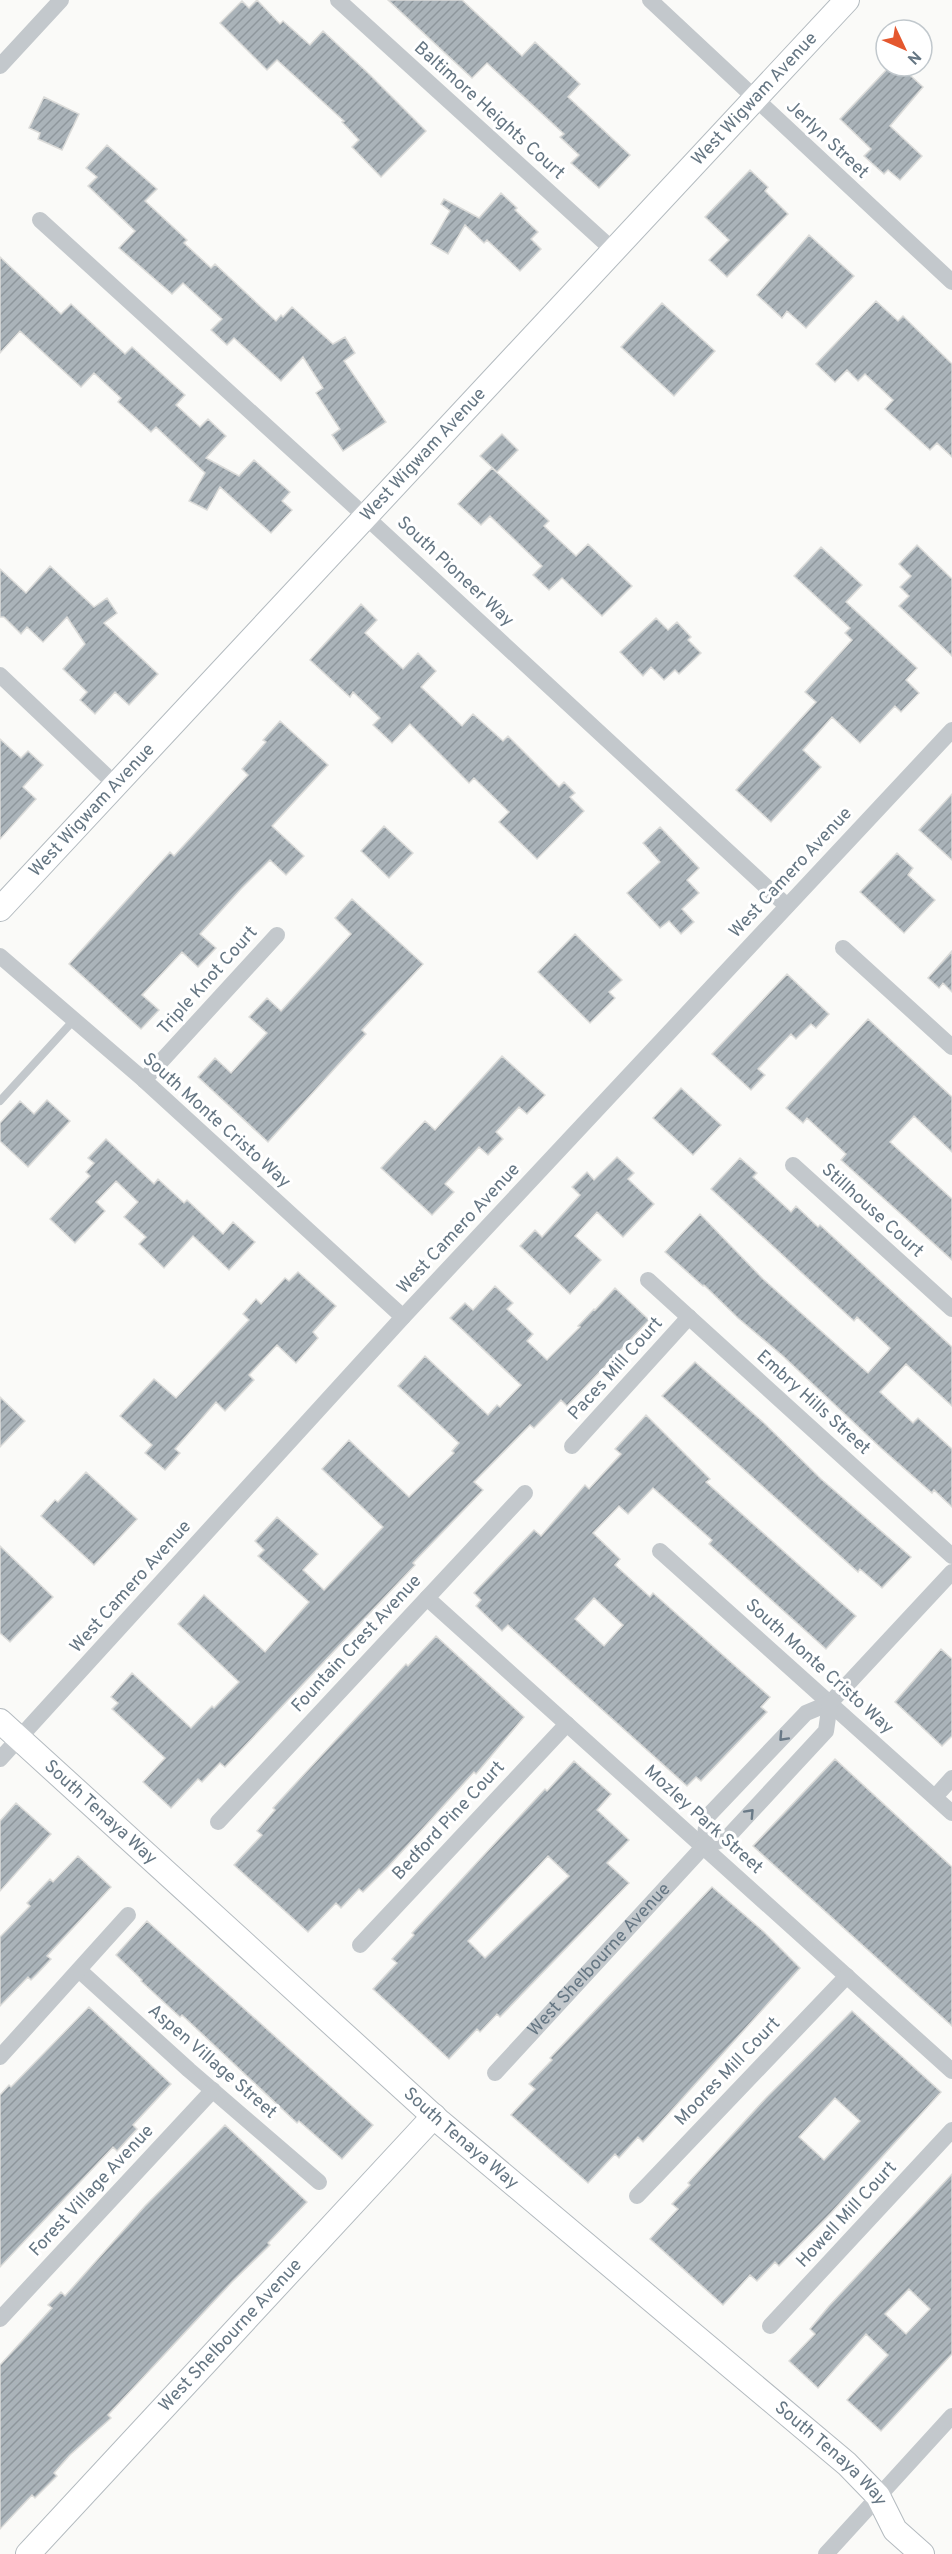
<svg xmlns="http://www.w3.org/2000/svg" width="952" height="2554" viewBox="0 0 952 2554" font-family="Overpass,sans-serif">
	<style>
		.building { fill: url(#building-hatch); stroke: #dcdcda; stroke-width: 1.5; fill-rule: evenodd }
		.lines { fill: none; stroke-linecap: round; stroke-linejoin: round }
		.secondary-casing { stroke: #b3babf; stroke-width: 26 }
		.lane { stroke: #c3c8cc; stroke-width: 8 }
		.street { stroke: #c3c8cc; stroke-width: 16 }
		.secondary { stroke: #fff; stroke-width: 24 }
		.oneway { stroke: #6a7a87 }
		.labels { text-anchor: middle; dominant-baseline: central; stroke-width: 6; stroke-linejoin: round; paint-order: stroke }
		.street-label { font-size: 18px; fill: #657683; stroke: #fff }
	</style>
	<defs>
		<pattern id="building-hatch" width="6" height="6" patternUnits="userSpaceOnUse" patternTransform="scale(1.5)"><rect width="6" height="6" fill="#aab3b9"/><path d="M-1 1l2-2M0 6l6-6M5 7l2-2" fill="none" stroke="#8e969c"/></pattern>
	</defs>
	<rect width="100%" height="100%" fill="#fafaf8"/>
	<path class="building" d="M257 0 280 24 283 21 310 45 323 31 369 74 426 131 381 177 352 147 359 140 342 122 344 121 277 60 267 70 220 23 242 1 249 8Z
		M388 0H462L522 56 535 42 580 84 568 97 630 155 599 188 571 163 579 155 560 137 564 134 487 63 472 78Z
		M890 66H900L923 87 890 126 922 156 900 180 888 170 884 174 864 156 871 149 840 119Z
		M44 97 79 114 62 150 38 139 40 133 29 128Z
		M107 145 157 189 145 201 187 240 184 243 211 268 215 264 276 321 281 315 283 317 292 307 333 344 345 337 355 353 344 361 386 422 343 451 332 435 340 429 316 393 323 388 303 357 281 381 234 338 227 345 211 330 222 319 183 283 172 294 119 248 135 231 88 186 97 177 86 168Z
		M750 170 768 187 765 191 788 214 727 277 709 260 729 240 705 217Z
		M501 193 517 208 515 210 538 232 531 239 541 249 520 271 487 240 484 243 465 225 448 254 431 244 450 211 441 204 444 199 479 218Z
		M809 235 854 276 806 328 787 311 782 318 757 295Z
		M0 257 61 314 71 304 125 354 132 347 185 395 176 405 200 427 208 419 226 436 206 458 239 476 254 460 290 492 282 501 292 510 271 533 220 487 207 510 189 501 205 473 156 427 151 432 118 402 121 398 94 373 81 387 20 331 0 353Z
		M876 301 898 321 903 316 952 364V457L937 443 930 450 885 409 893 400 865 374 858 381 847 370 835 382 816 364Z
		M662 303 715 351 674 396 621 347Z
		M502 434 518 450 497 472 480 456Z
		M492 468 549 521 544 526 576 556 588 544 632 586 602 616 562 578 549 590 533 575 542 566 490 516 481 525 458 504Z
		M917 545 952 579V656L899 606 909 596 900 587 911 576 899 564Z
		M821 547 862 585 846 602 917 668 906 680 919 693 901 712 895 706 860 743 832 717 803 750 821 767 771 822 736 790 816 702 805 692 852 640 845 633 850 628 794 576Z
		M50 566 94 607 107 598 117 613 104 623 158 674 129 705 115 692 95 714 80 700 87 692 63 669 85 644 67 617 43 642 27 627 21 634 4 617H0V569L26 593Z
		M361 604 377 620 365 633 403 669 418 653 436 671 421 687 462 726 473 714 503 741 508 736 559 787 564 782 575 793 570 797 584 811 537 859 499 822 509 812 474 778 469 783 410 724 392 743 373 725 380 718 353 692 350 697 310 660Z
		M656 618 668 630 677 622 691 637 688 640 701 653 679 674 675 670 664 680 651 667 643 676 620 652Z
		M280 721 328 765 272 826 304 856 286 875 270 860 241 889 200 934 216 948 198 967 182 952 142 995 159 1010 141 1029 69 964 170 852 174 856 248 775 242 769 266 742 263 740Z
		M0 739 21 758 28 751 43 765 23 787 36 799 0 839Z
		M952 794V860L919 830Z
		M384 826 413 853 389 878 361 851Z
		M660 827 699 868 687 880 699 893 682 909 694 922 681 934 669 921 660 928 627 893 660 862 643 843Z
		M897 853 913 868 908 875 935 900 904 933 860 892Z
		M352 899 423 964 362 1030 366 1034 268 1142 198 1077 215 1058 231 1073 267 1033 249 1017 267 998 281 1011 351 934 335 918Z
		M575 934 622 980 609 992 615 998 590 1023 538 972Z
		M952 951V992L943 983 939 988 928 978Z
		M787 974 829 1014 816 1028 811 1024 796 1039 791 1034 758 1069 765 1075 751 1090 712 1054Z
		M868 1019 952 1097V1152L914 1116 890 1142 952 1199V1260L841 1160 846 1154 807 1118 803 1123 786 1108Z
		M502 1056 545 1095 527 1114 519 1107 496 1132 503 1139 488 1155 479 1147 445 1184 454 1192 432 1215 381 1168 425 1121 435 1130Z
		M681 1088 721 1125 693 1155 653 1118Z
		M47 1100 70 1121 28 1167 0 1141V1123L20 1101 34 1114Z
		M106 1139 154 1184 158 1179 184 1203 187 1200 223 1234 233 1222 255 1242 229 1270 193 1236 164 1268 139 1244 146 1237 124 1217 138 1202 116 1181 96 1202 105 1211 75 1243 50 1219 90 1176 86 1172 94 1163 88 1158Z
		M617 1157 634 1173 628 1179 654 1204 623 1237 597 1212 575 1236 601 1260 570 1294 520 1246 535 1230 542 1237 580 1195 572 1187 587 1172 594 1180Z
		M740 1158 757 1173 753 1177 791 1212 796 1206 818 1227 820 1225 952 1347V1406L906 1364 880 1392 913 1423 918 1418 952 1449V1507L934 1490 932 1493 881 1448 783 1356 738 1318 704 1285 703 1286 665 1252 700 1214 763 1279 868 1373 888 1351 890 1348 857 1317 854 1321 711 1189Z
		M298 1272 336 1306 313 1332 318 1338 296 1363 277 1345 249 1375 254 1380 225 1411 216 1402 175 1449 180 1453 165 1470 145 1453 152 1445 120 1416 154 1379 176 1398 249 1320 243 1314 256 1299 261 1304 285 1278 289 1281Z
		M495 1286 513 1303 507 1309 533 1334 527 1341 547 1360 580 1327 578 1326 594 1309 595 1310 615 1288 649 1320 567 1406 561 1400 534 1428 530 1425 474 1482 483 1490 413 1563 415 1565 225 1767 220 1763 202 1782 198 1779 171 1808 143 1782 165 1758 112 1709 118 1703 111 1697 132 1673 191 1728 212 1706 214 1708 239 1682 178 1624 204 1595 265 1652 309 1602 258 1556 264 1550 255 1541 277 1517 318 1554 303 1570 324 1590 383 1527 322 1469 349 1440 409 1497 454 1453 452 1451 459 1443 398 1386 425 1356 488 1415 497 1405 500 1407 521 1385 450 1318 465 1303 473 1310Z
		M695 1362 765 1424 821 1479 911 1557 882 1588 860 1569 858 1572 662 1396Z
		M0 1397 25 1421 0 1447Z
		M646 1415 710 1479 706 1482 856 1616 826 1649 709 1544 712 1540 653 1488 628 1514 619 1506 593 1533 620 1559 615 1565 650 1597 653 1593 770 1697 761 1707 767 1712 701 1781 696 1777 687 1786 508 1625 502 1631 476 1606 481 1600 474 1593 534 1530 541 1536 585 1485 589 1489 621 1454 615 1449ZM594 1598 623 1625 604 1646 575 1619Z
		M86 1472 137 1519 94 1565 41 1516 55 1500 58 1502Z
		M0 1546 53 1597 10 1642 0 1633Z
		M436 1636 524 1717 476 1774 474 1772 388 1867 363 1892 359 1889 341 1908 336 1903 308 1932 234 1865 262 1835 257 1831 275 1810 273 1808 406 1664 408 1666Z
		M941 1649 952 1659V1736L942 1746 895 1702Z
		M835 1759 952 1867V2026L753 1846Z
		M574 1761 611 1794 597 1810 629 1840 607 1863 629 1883 500 2017 497 2014 480 2032 477 2029 449 2059 373 1989 397 1963 392 1959 414 1935 412 1933 545 1789 547 1791ZM548 1856 569 1876 485 1958 468 1941Z
		M16 1803 51 1834 0 1891V1821Z
		M78 1856 111 1887 47 1956 51 1959 37 1974 31 1980 28 1977 0 2006V1937L30 1906 27 1903 50 1879 53 1882Z
		M712 1887 764 1932 800 1968 643 2142 638 2137 619 2158 615 2154 588 2183 511 2115 535 2089 529 2084 552 2060 550 2058Z
		M147 1921 373 2125 342 2159 299 2121 297 2123 182 2015 180 2017 141 1981 142 1980 116 1955Z
		M89 2007 171 2084 133 2125 137 2129 117 2151 113 2147 0 2267V2095L9 2085 11 2087Z
		M852 2011 941 2092 831 2213 779 2266 775 2262 757 2281 750 2275 723 2305 650 2239 678 2209 672 2204 690 2185 688 2183 766 2098ZM835 2098 860 2121 824 2160 799 2137Z
		M225 2125 307 2202 268 2243 270 2245 232 2282 108 2415 111 2418 70 2455 54 2473 57 2476 35 2498 32 2495 0 2529V2365L52 2308 48 2305 61 2292 65 2296 145 2206Z
		M952 2174V2354L881 2431 847 2400 888 2355 866 2334 818 2388 789 2361 815 2334 810 2329 829 2306ZM909 2289 930 2309 906 2334 885 2314Z"/>
	<g class="lines">
		<g class="secondary-casing">
			<g id="secondary">
				<path id="s2" d="M0 909 847 0"/>
				<path id="s3" d="M0 1721 440 2122 847 2464 878 2496 895 2530 922 2554"/>
				<path id="s4" d="M28 2554 434 2116"/>
			</g>
		</g>
		<path class="lane" d="M0 1101 73 1021"/>
		<g class="street">
			<path d="M338 0 613 250"/>
			<path d="M650 0 952 282"/>
			<path d="M0 66 61 0"/>
			<path d="M40 220 365 516 787 906"/>
			<path d="M0 675 116 785"/>
			<path d="M843 948 952 1047"/>
			<path d="M0 956 144 1080 403 1317"/>
			<path d="M144 1080 277 935"/>
			<path d="M793 1165 952 1309"/>
			<path d="M648 1280 952 1556"/>
			<path d="M572 1446 689 1317"/>
			<path d="M660 1551 952 1813"/>
			<path d="M427 1598 952 2071"/>
			<path d="M0 1759 403 1317 952 730"/>
			<path d="M935 1797 952 1778"/>
			<path d="M218 1822 525 1493"/>
			<path d="M704 1846 707 1817 806 1713 830 1703 952 1572"/>
			<path d="M360 1945 567 1724"/>
			<path d="M80 1971 189 2070 319 2182"/>
			<path d="M0 2057 128 1915"/>
			<path id="s1" d="M495 2073 704 1846 726 1839 826 1731 830 1703"/>
			<path d="M637 2196 847 1976"/>
			<path d="M0 2319 213 2090"/>
			<path d="M770 2326 952 2130"/>
			<path d="M826 2554 952 2416"/>
		</g>
		<use href="#secondary" class="secondary"/>
	</g>
	<defs><path id="oneway-chevron" d="M-2-3.5L2.5 0L-2 3.5" fill="none" stroke-width="1.6" stroke-linecap="round" stroke-linejoin="round" transform="scale(1.5)"/></defs>
	<g class="oneway">
		<use href="#oneway-chevron" transform="translate(783 1737) rotate(133)"/>
		<use href="#oneway-chevron" transform="translate(750 1813) rotate(-47)"/>
	</g>
	<g class="labels">
		<g class="street-label">
			<text stroke="none"><textPath href="#s2" startOffset="1107">West Wigwam Avenue</textPath></text>
			<text transform="translate(489 111) rotate(42)">Baltimore Heights Court</text>
			<text transform="translate(827 140) rotate(43)">Jerlyn Street</text>
			<text stroke="none"><textPath href="#s2" startOffset="621">West Wigwam Avenue</textPath></text>
			<text transform="translate(455 572) rotate(43)">South Pioneer Way</text>
			<text stroke="none"><textPath href="#s2" startOffset="135">West Wigwam Avenue</textPath></text>
			<text transform="translate(791 873) rotate(-47)">West Camero Avenue</text>
			<text transform="translate(208 981) rotate(-48)">Triple Knot Court</text>
			<text transform="translate(216 1121) rotate(42)">South Monte Cristo Way</text>
			<text transform="translate(872 1211) rotate(42)">Stillhouse Court</text>
			<text transform="translate(459 1229) rotate(-47)">West Camero Avenue</text>
			<text transform="translate(616 1369) rotate(-48)">Paces Mill Court</text>
			<text transform="translate(813 1403) rotate(42)">Embry Hills Street</text>
			<text transform="translate(131 1587) rotate(-48)">West Camero Avenue</text>
			<text transform="translate(357 1644) rotate(-47)">Fountain Crest Avenue</text>
			<text transform="translate(819 1667) rotate(42)">South Monte Cristo Way</text>
			<text stroke="none"><textPath href="#s3" startOffset="136">South Tenaya Way</textPath></text>
			<text transform="translate(703 1820) rotate(42)">Mozley Park Street</text>
			<text transform="translate(449 1821) rotate(-47)">Bedford Pine Court</text>
			<text stroke="none"><textPath href="#s1" startOffset="154">West Shelbourne Avenue</textPath></text>
			<text transform="translate(212 2062) rotate(41)">Aspen Village Street</text>
			<text transform="translate(728 2072) rotate(-46)">Moores Mill Court</text>
			<text stroke="none"><textPath href="#s3" startOffset="622">South Tenaya Way</textPath></text>
			<text transform="translate(92 2191) rotate(-47)">Forest Village Avenue</text>
			<text transform="translate(847 2215) rotate(-47)">Howell Mill Court</text>
			<text stroke="none"><textPath href="#s4" startOffset="298">West Shelbourne Avenue</textPath></text>
			<text stroke="none"><textPath href="#s3" startOffset="1108">South Tenaya Way</textPath></text>
		</g>
	</g>
	<g transform="translate(904 48) rotate(134)"><circle r="28" fill="#ffffff" stroke="#c1c8cd" stroke-width="1.5"/>
	<path d="M0-4.5L10 22L0 15L-10 22Z" fill="#e4572e"/>
	<text y="-9" font-size="16" font-weight="bold" text-anchor="middle" fill="#657683">N</text>
	</g>
</svg>
